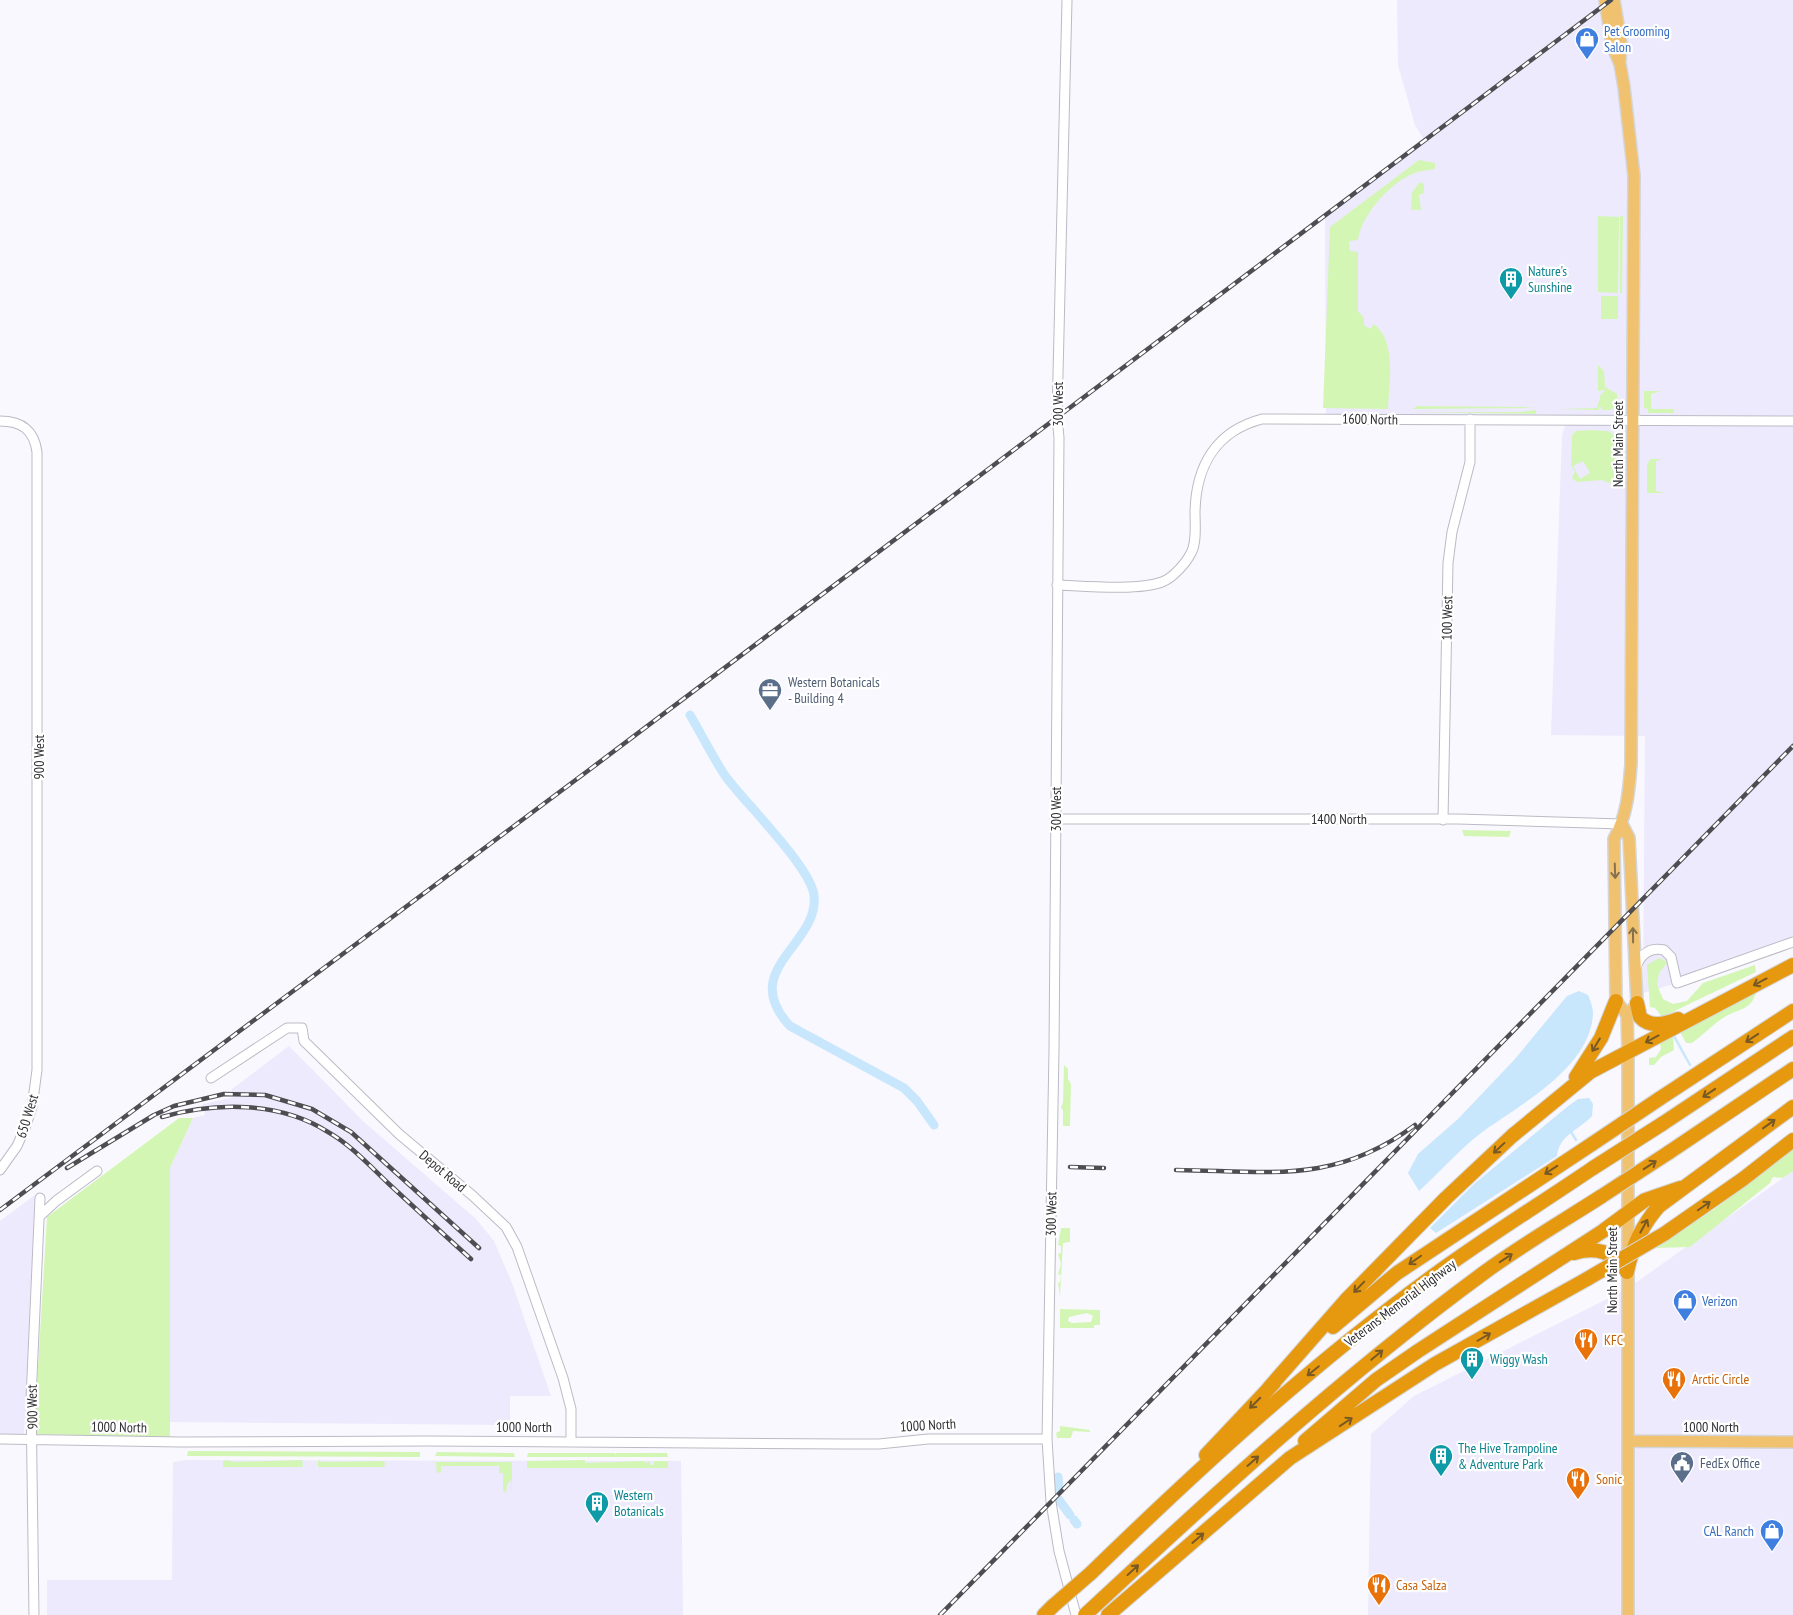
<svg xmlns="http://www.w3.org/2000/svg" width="1793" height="1615" viewBox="0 0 1793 1615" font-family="'PT Sans Narrow',sans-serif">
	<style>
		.built { fill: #eceafc }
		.green { fill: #d4f6b4; fill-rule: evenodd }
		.water { fill: #c8e6fc }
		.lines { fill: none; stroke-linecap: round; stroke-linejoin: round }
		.stream { stroke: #c8e6fc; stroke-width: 2.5 }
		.canal { stroke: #c8e6fc; stroke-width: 9 }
		.minor-casing { stroke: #bcbbc5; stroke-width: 11 }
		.major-casing { stroke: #d5d5d6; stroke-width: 14 }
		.highway-casing { stroke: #d5d5d6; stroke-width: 16 }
		.minor { stroke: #fff; stroke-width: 9 }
		.major { stroke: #f0c26f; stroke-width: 11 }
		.highway { stroke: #e6990f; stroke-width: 14 }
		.rail-casing { stroke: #4e4e52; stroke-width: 4.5 }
		.rail { stroke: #fff; stroke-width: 2.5; stroke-dasharray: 8; stroke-linecap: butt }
		.highway-bridge-casing { stroke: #d5d5d6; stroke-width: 16; stroke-linecap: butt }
		.highway-bridge { stroke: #e6990f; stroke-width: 14 }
		.oneway { stroke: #86714e }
		.oneway2 { stroke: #785925 }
		.labels { text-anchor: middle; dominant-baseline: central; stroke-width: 4.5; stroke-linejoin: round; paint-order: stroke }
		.shop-label { font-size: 14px; fill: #366cbe; stroke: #fff; text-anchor: start }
		.culture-label { font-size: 14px; fill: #0d838f; stroke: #fff; text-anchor: start }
		.street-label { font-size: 14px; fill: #2f2f33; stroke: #fff }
		.service-label { font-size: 14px; fill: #4e5e75; stroke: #fff; text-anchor: start }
		.food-label { font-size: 14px; fill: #c56008; stroke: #fff; text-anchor: start }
	</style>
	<rect width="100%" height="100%" fill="#f8f8fe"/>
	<path class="built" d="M1397 0H1793V936L1677 983 1643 993 1645 736 1551 735 1562 436 1568 415 1326 414 1325 214 1424 140 1415 125 1398 65Z
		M289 1046 364 1122 476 1219 494 1241 512 1283 551 1396H510V1425L170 1422V1168L193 1118 205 1115 203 1104 231 1098 232 1089Z
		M1793 1171V1615H1368L1371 1434 1414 1396 1627 1289Z
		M35 1195 24 1435H0V1221Z
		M187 1460 681 1461 683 1615H47V1580H172L173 1462Z"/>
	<path class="green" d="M1419 160 1435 163V169C1427 170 1419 171 1412 174 1389 184 1361 216 1358 240L1349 241 1350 251 1358 252V311L1364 318V325L1370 329 1374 324C1397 342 1389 383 1388 409L1323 408 1330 227Z
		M1420 182 1424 184V193L1419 195 1421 210H1411L1412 192Z
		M1598 216 1619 217 1618 293 1598 292Z
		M1620 216H1623L1622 293H1620Z
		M1601 296H1618V319H1601Z
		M1598 365 1604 371 1605 387 1617 394V403L1611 410H1602L1601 407H1599V410L1561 409 1597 408 1601 394 1606 390 1598 391Z
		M1644 391H1661L1651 394V409H1674V413H1648V409L1644 408Z
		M1417 406 1522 407 1536 408 1413 409Z
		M1536 410V414L1411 412H1521Z
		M1590 430 1608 431 1619 438 1621 474 1618 479 1621 481V488H1613L1612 484 1602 480 1577 482 1572 478 1575 471 1571 466 1572 435 1576 431ZM1583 461 1590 473 1580 479 1573 466Z
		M1650 459H1662L1656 461V491L1665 493H1647V465Z
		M1462 830 1511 831 1509 837 1464 836Z
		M1659 958 1668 962 1659 973 1657 985 1663 999 1673 1004 1687 1001 1703 983 1755 965 1756 972 1662 1017 1655 1008 1650 1007 1647 965Z
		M1756 992C1752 1011 1736 1009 1723 1018 1712 1025 1703 1035 1692 1043H1686L1680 1032Z
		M1673 1036 1674 1050 1661 1057 1654 1065H1649V1058L1656 1057 1661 1049 1660 1043Z
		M1064 1065 1068 1069V1079L1071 1084 1070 1126H1063V1111L1061 1107 1063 1102Z
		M179 1118H193L170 1168V1437L34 1434 47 1217Z
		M1793 1150V1171L1783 1178 1773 1177 1770 1183 1690 1247 1654 1248 1713 1210Z
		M1061 1228H1070V1242L1063 1243 1060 1296 1058 1283 1060 1282 1061 1275 1058 1274 1061 1264 1058 1254 1061 1253V1246L1058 1245Z
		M1060 1309 1100 1310V1325H1094V1328H1060ZM1087 1313 1093 1316 1091 1322 1072 1323 1068 1321 1069 1317Z
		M1060 1426 1090 1430V1432L1073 1431 1071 1438H1057L1056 1433 1060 1431Z
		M188 1451 420 1452V1457L187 1456Z
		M437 1452 514 1453 515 1457 435 1456Z
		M528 1453H615V1455L616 1453H667L668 1457H527Z
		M226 1460 234 1462 302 1460 303 1465 302 1467H223V1462Z
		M318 1460 322 1462 384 1461 385 1464 384 1467H318Z
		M585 1460V1463L644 1461 646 1463 650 1461V1465H654V1461H668V1468H527V1461Z
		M436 1462H512V1493L511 1480 507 1485 506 1493 503 1491V1473H499V1466H441V1472L437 1473Z"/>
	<path class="water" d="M1579 991 1588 995C1590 1000 1593 1007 1593 1013 1591 1068 1519 1105 1481 1133 1459 1150 1440 1172 1419 1191L1408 1173 1418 1154 1458 1119 1515 1059 1567 996Z
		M1589 1098 1593 1104 1592 1116C1579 1130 1559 1135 1557 1156L1436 1233 1430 1228 1474 1184 1567 1107 1578 1099Z"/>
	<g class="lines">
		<path class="stream" d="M1674 1036 1690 1065
			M1570 1130 1576 1140"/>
		<path class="canal" d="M690 715C702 735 713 758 726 777 746 804 810 866 814 895 820 945 737 969 790 1026L904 1088 917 1101 934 1125
			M1058 1477 1059 1489
			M1059 1500 1070 1515
			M1074 1520 1077 1524"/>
		<g class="minor-casing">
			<path id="minor" d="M1067 0 1057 416 1059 438 1054 1050 1047 1439 1051 1502 1059 1551 1076 1615
				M0 421C22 421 34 430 37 452V1070L32 1107 25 1128 17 1146 0 1170
				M1057 585C1084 586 1138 591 1162 582 1173 578 1186 563 1191 553 1197 543 1195 523 1195 512 1196 466 1216 431 1262 419L1793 421
				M1055 819H1458L1622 824
				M1443 820 1448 563 1452 532 1470 462V419
				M1636 967C1641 954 1650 947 1664 950L1671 957 1677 983 1793 942
				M211 1078 287 1028H302L304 1041 399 1134 473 1196 506 1227 517 1247 563 1378 571 1409V1442
				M40 1216 56 1201 97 1171
				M0 1439 181 1442 428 1441 845 1444H879L928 1439H1047
				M34 1615 31 1399 40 1198"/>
		</g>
		<g class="major-casing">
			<path id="major" d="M1605 0 1612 45 1620 64 1624 87 1634 176 1631 764C1629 791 1627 816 1614 839L1616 1001 1627 1015 1628 1051V1615
				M1614 0 1621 43 1620 60
				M1622 824 1629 838 1637 1003 1632 1010
				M1628 1441 1793 1442"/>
		</g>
		<g class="highway-casing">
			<path id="highway" d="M1637 1003 1640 1017C1650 1028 1665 1024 1678 1019
				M1576 1077 1601 1038 1616 1001
				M1659 1099 1793 1011
				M1662 1124 1793 1037
				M1668 1153 1793 1069
				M1664 1234 1743 1179 1793 1140
				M1574 1253C1594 1247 1614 1251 1625 1269
				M1627 1272C1632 1247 1642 1225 1659 1206L1793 1107
				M1333 1327 1397 1273 1592 1144
				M1268 1389 1346 1300 1446 1198 1512 1136 1590 1072 1793 965
				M1305 1441 1376 1380 1418 1351 1603 1231 1645 1200 1680 1188
				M1206 1455 1274 1383
				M1091 1573C1199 1468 1311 1365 1433 1276 1485 1238 1540 1204 1593 1168
				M1044 1615 1053 1606
				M1085 1615C1214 1495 1343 1376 1485 1272 1522 1245 1563 1221 1602 1196
				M1108 1615 1290 1458 1435 1364 1587 1279"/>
		</g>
		<use href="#minor" class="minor"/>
		<use href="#major" class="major"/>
		<use href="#highway" class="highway"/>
		<g class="rail-casing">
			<path id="rail" d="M162 1117C216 1102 279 1101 328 1132 351 1145 370 1166 389 1184 416 1209 443 1234 471 1259
				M1070 1167 1104 1168
				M67 1168 154 1115 174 1106 224 1094 265 1095 312 1109 351 1132 479 1248
				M1176 1170C1269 1171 1335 1185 1415 1125
				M0 1210 589 770 1611 0
				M940 1615 1793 746"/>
		</g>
		<use href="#rail" class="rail"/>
		<g class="highway-bridge-casing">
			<path id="highway-bridge" d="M1592 1144 1659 1099
				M1593 1168 1662 1124
				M1602 1196 1668 1153
				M1587 1279 1664 1234
				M1053 1606 1091 1573"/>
		</g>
		<use href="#highway-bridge" class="highway-bridge"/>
	</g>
	<defs><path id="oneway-shaft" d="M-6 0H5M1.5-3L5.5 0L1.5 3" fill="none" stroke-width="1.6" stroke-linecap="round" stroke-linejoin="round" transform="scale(1.25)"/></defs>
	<g class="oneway">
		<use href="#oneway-shaft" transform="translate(1615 871) rotate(88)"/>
		<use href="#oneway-shaft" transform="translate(1633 935) rotate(-91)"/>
	</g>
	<g class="oneway2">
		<use href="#oneway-shaft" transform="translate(1760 982) rotate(152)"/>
		<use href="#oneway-shaft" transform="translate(1752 1038) rotate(147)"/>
		<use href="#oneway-shaft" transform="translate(1652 1039) rotate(152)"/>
		<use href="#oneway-shaft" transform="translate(1596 1045) rotate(121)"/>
		<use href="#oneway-shaft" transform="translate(1709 1093) rotate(146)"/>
		<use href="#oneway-shaft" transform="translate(1769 1124) rotate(-36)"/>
		<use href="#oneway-shaft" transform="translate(1499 1148) rotate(137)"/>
		<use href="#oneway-shaft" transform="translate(1650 1165) rotate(-33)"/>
		<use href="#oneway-shaft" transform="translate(1551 1170) rotate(147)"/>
		<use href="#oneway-shaft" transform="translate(1704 1206) rotate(-35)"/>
		<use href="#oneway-shaft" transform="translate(1644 1226) rotate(-61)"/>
		<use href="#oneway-shaft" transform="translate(1506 1258) rotate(-33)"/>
		<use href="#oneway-shaft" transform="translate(1415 1260) rotate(145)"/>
		<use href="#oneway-shaft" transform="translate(1359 1287) rotate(134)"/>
		<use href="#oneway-shaft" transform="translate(1484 1337) rotate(-30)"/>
		<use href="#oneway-shaft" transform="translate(1377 1355) rotate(-40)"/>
		<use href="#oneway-shaft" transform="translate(1313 1371) rotate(141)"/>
		<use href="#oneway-shaft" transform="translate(1255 1403) rotate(135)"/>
		<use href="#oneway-shaft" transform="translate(1346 1422) rotate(-34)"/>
		<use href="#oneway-shaft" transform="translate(1253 1461) rotate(-41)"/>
		<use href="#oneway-shaft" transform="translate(1198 1538) rotate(-41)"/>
		<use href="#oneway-shaft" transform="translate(1133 1570) rotate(-43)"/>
	</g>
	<defs>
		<g id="shop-pin" transform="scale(1.25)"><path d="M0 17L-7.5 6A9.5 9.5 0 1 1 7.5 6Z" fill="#3f7fe0" stroke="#fff"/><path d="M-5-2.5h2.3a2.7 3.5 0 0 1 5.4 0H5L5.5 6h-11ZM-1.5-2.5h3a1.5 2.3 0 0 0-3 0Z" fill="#fff"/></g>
		<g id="building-pin" transform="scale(1.25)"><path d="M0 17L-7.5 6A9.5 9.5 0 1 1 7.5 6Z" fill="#0f9aa8" stroke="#fff"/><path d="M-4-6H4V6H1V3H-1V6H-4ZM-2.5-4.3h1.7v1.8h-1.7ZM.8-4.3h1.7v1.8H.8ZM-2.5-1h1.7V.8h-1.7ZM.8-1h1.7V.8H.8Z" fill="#fff"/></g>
		<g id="office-pin" transform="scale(1.25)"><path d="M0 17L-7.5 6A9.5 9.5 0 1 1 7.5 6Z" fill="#5c6f8a" stroke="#fff"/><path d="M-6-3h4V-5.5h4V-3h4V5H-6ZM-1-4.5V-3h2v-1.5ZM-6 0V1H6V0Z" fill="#fff"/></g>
		<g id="restaurant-pin" transform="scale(1.25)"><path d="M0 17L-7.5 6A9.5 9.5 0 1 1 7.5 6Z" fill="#e8710a" stroke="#fff"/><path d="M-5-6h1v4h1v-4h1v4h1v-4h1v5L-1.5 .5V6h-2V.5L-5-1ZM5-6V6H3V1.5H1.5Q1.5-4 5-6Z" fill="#fff"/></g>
		<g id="civic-pin" transform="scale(1.25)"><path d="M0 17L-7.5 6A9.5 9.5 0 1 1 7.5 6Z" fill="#5c6f8a" stroke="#fff"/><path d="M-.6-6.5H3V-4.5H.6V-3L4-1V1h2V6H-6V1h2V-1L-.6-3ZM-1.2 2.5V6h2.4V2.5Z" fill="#fff"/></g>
	</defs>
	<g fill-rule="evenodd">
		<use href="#shop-pin" x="1587" y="39"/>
		<use href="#building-pin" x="1511" y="279"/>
		<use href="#office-pin" x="770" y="690"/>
		<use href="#shop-pin" x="1685" y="1301"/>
		<use href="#restaurant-pin" x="1586" y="1340"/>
		<use href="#building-pin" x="1472" y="1359"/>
		<use href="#restaurant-pin" x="1674" y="1379"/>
		<use href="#building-pin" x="1441" y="1456"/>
		<use href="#civic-pin" x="1682" y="1463"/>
		<use href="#restaurant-pin" x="1578" y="1479"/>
		<use href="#building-pin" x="597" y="1503"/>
		<use href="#shop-pin" x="1772" y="1531"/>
		<use href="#restaurant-pin" x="1379" y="1585"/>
	</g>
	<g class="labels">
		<g class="shop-label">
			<text x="1604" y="31">Pet Grooming<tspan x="1604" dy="16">Salon</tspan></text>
			<text x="1702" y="1301">Verizon</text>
			<text x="1754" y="1531" text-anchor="end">CAL Ranch</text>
		</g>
		<g class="culture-label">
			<text x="1528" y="271">Nature's<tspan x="1528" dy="16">Sunshine</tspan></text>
			<text x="1490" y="1359">Wiggy Wash</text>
			<text x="1458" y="1448">The Hive Trampoline<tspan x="1458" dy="16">&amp; Adventure Park</tspan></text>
			<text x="614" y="1495">Western<tspan x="614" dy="16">Botanicals</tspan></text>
		</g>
		<g class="street-label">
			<text transform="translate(1058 404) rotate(-90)">300 West</text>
			<text transform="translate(1370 419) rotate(1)">1600 North</text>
			<text transform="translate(1618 444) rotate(-90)">North Main Street</text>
			<text transform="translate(1447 618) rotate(-89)">100 West</text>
			<text transform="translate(39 757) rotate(-90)">900 West</text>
			<text transform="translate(1056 809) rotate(-90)">300 West</text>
			<text x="1339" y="819">1400 North</text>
			<text transform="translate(27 1116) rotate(-73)">650 West</text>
			<text transform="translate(443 1171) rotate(40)">Depot Road</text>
			<text transform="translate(1051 1214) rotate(-89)">300 West</text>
			<text transform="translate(1612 1270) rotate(-90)">North Main Street</text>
			<text transform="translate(1400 1303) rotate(-37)">Veterans Memorial Highway</text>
			<text transform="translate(32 1407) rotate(-91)">900 West</text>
			<text transform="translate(928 1425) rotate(-3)">1000 North</text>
			<text transform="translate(119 1427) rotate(1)">1000 North</text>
			<text x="524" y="1427">1000 North</text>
			<text x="1711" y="1427">1000 North</text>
		</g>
		<g class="service-label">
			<text x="788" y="682">Western Botanicals<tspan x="788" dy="16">- Building 4</tspan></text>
			<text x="1700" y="1463">FedEx Office</text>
		</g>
		<g class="food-label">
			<text x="1604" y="1340">KFC</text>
			<text x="1692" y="1379">Arctic Circle</text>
			<text x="1596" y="1479">Sonic</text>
			<text x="1396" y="1585">Casa Salza</text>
		</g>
	</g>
</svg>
